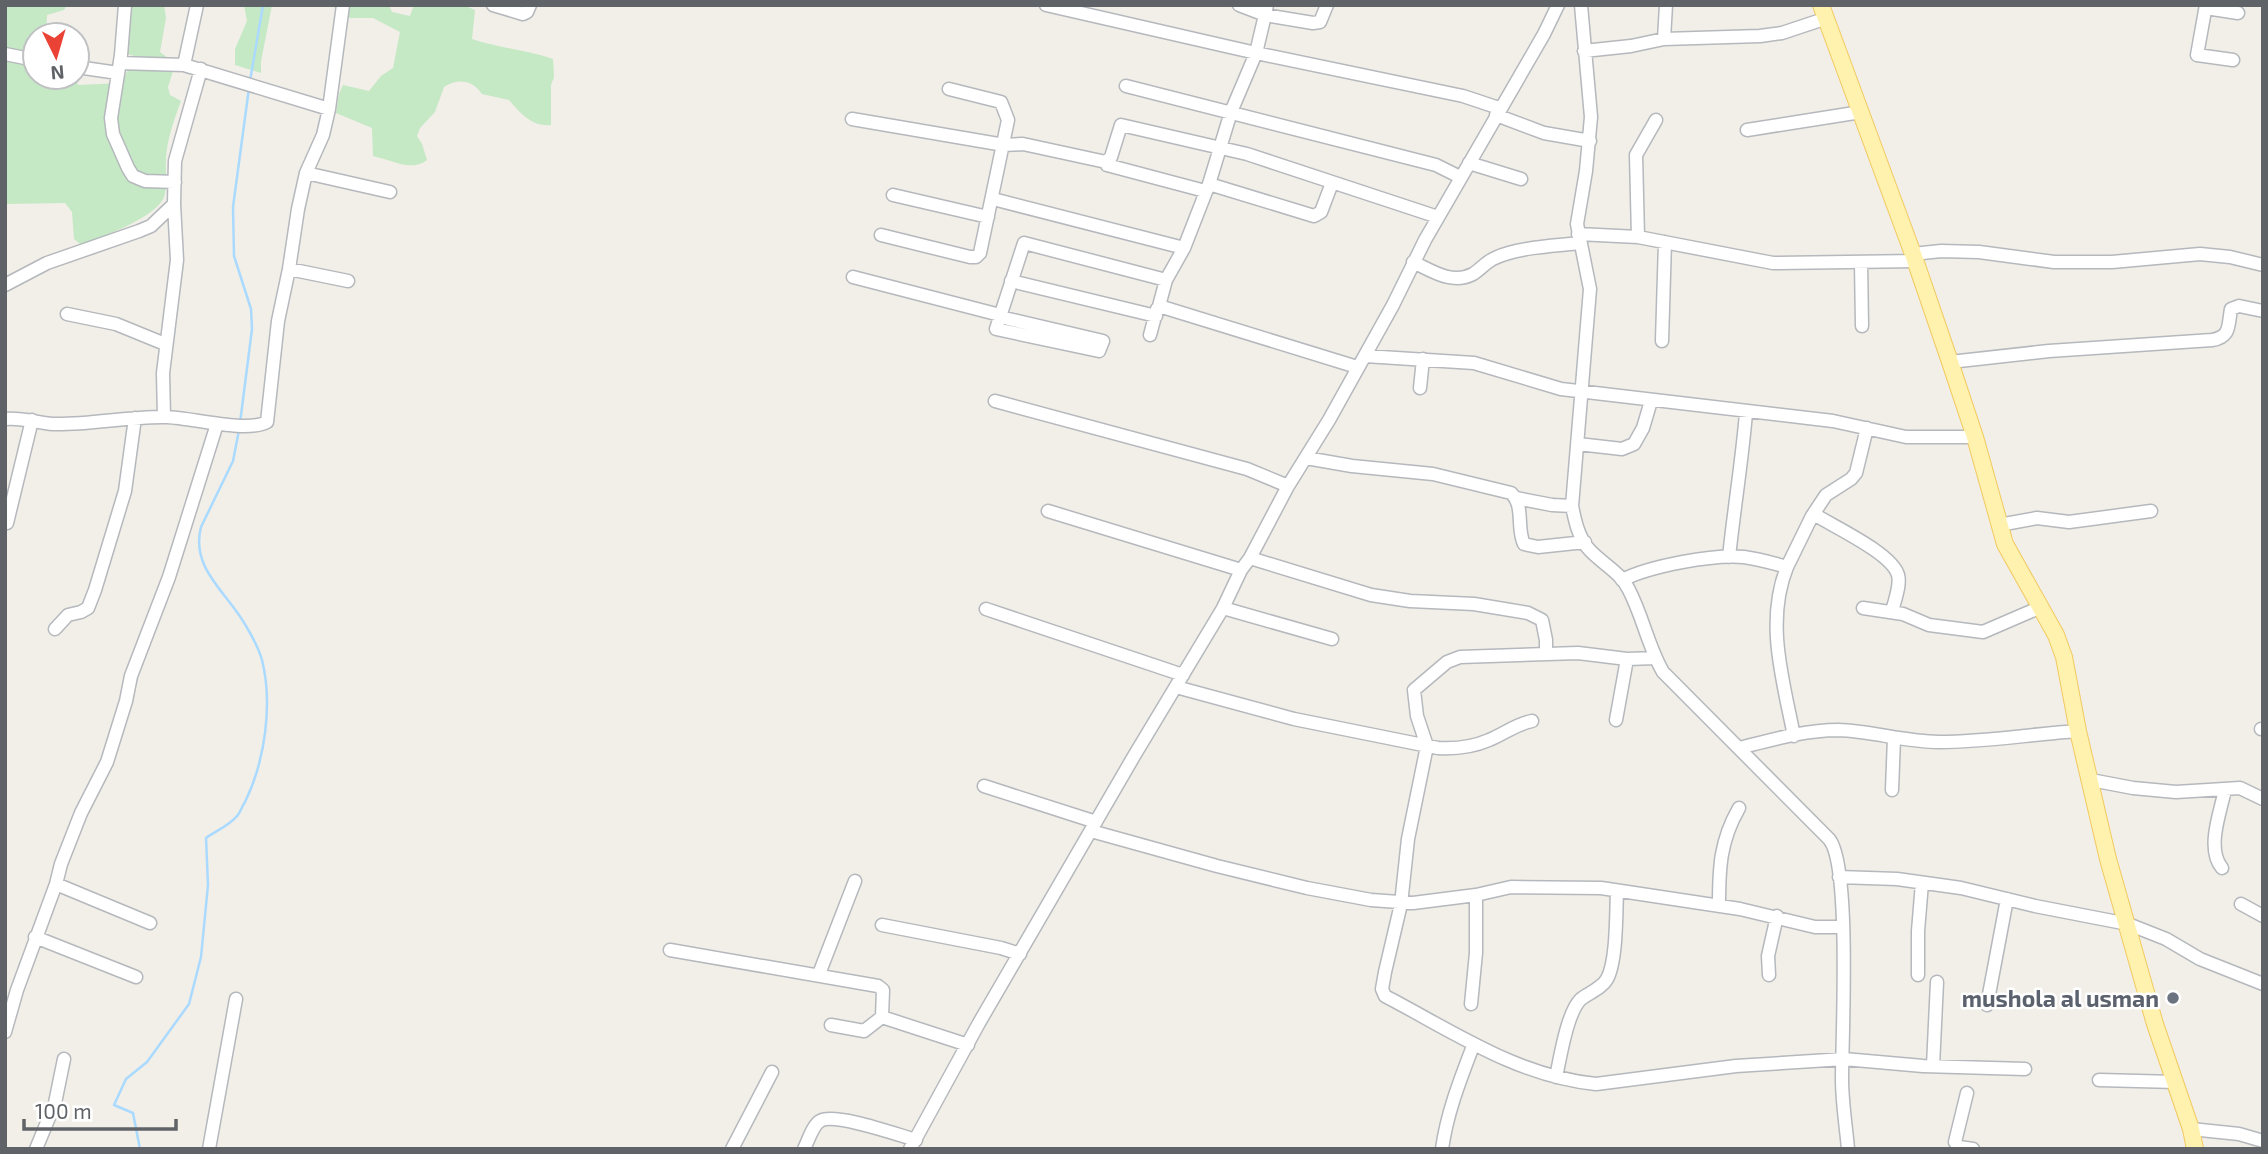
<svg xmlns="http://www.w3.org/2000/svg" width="2268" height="1154" viewBox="0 0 2268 1154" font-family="'Exo 2',sans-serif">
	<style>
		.green { fill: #c5e8c5 }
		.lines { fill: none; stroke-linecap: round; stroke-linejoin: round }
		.stream { stroke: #aadaff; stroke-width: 2.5 }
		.minor-casing { stroke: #b5b8bc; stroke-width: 15 }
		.major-casing { stroke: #f2c960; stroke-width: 18 }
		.minor { stroke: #fff; stroke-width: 12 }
		.major { stroke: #fff2af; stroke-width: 16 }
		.worship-dot { fill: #6b7280; stroke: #fff; stroke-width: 2.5 }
		.labels { text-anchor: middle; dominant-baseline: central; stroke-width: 5; stroke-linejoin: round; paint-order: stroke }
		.worship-label { font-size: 23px; font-weight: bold; fill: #5b616d; stroke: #fff; text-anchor: end }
	</style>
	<rect width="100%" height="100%" fill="#f1efe8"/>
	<path class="green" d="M5 5H67L64 10 47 15 46 35H35V77H75L78 85 122 83 134 56 128 54 132 5H164L166 18 160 52 168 58 173 71 168 87 170 95 181 101C174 120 167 139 166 159 165 171 168 186 164 197 157 217 99 239 80 244L74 239 72 212 65 203 5 204Z
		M244 5H272L261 61V73L235 65V49L247 21Z
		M331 5H389L392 12 410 16 414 5H463L475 10 472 39C499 48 527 50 553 59L554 77 551 85V125C532 127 520 113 509 100L482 94C472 80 459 78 444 87L435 112 420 128 417 136 422 144 427 160C412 172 391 160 373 156L372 128 336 113 339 94 343 85 369 91 381 76 393 68 400 32 373 18H350Z"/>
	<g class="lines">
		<path class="stream" d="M250 81 263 5
			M240 423 252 329 251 309 234 256 233 207 249 88
			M140 1149 133 1113 114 1105 126 1079 147 1062 189 1004 201 957 208 885 206 838C216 831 230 825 237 816 240 813 242 806 245 802 265 761 273 704 262 660 259 649 252 636 246 626 228 593 190 569 201 527L233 461 239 430"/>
		<g class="minor-casing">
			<path id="minor" d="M125 5 121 55 111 118 113 134 128 168 133 176 145 181 175 182
				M493 5 523 14 527 12 530 5
				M1046 5 1256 53 1231 112 1209 184 1184 248 1166 280 1159 306 1357 367
				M1239 5 1265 15 1256 53 1463 96 1499 108
				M1267 5 1265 15 1313 23 1320 22 1327 5
				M1581 5 1591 117 1586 171 1577 224 1590 289 1572 506C1575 521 1578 535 1587 547 1600 563 1620 571 1629 590 1643 617 1648 646 1663 672L1829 839C1851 864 1842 1038 1842 1079 1842 1102 1846 1126 1848 1149
				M2206 5 2197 55 2233 60
				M2206 8 2238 13
				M1664 39 1666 5
				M1584 51 1631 46 1664 39 1760 36 1782 33 1827 18
				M5 54 35 60
				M120 63 184 65 329 109
				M184 65 197 5
				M77 67 118 73
				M1126 86 1436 165 1460 177
				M1496 115 1544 133 1590 141
				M852 119 1004 145 1023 144 1106 162
				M1747 130 1861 112
				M1469 163 1521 179
				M306 173 390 192
				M1209 184 1314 216 1321 212 1332 183
				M1205 191 1107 165 1106 162 1111 157 1121 125 1247 154 1438 217
				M893 195 988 217
				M993 199 1184 248
				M1578 234 1638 237 1773 263 1916 261
				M881 235 970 257H976L980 253 1008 120 1001 102 949 89
				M1638 237 1636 155 1656 120
				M1913 254 1941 251 1979 252 2054 262H2112L2200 254 2230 257 2263 265
				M1413 262C1432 271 1452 285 1473 274 1481 269 1487 261 1495 258 1515 248 1557 245 1580 243
				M1861 262 1862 326
				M289 269 348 281
				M853 277 1000 315
				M1011 281 1156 316
				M5 285 47 263 139 231 151 226 174 204
				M67 314 116 324 165 344
				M1000 317 1103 341 1099 351 996 329 1024 243 1166 280
				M1150 335 1157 309
				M1662 341 1665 242
				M1365 356 1474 363 1561 389 1833 421 1906 437H1975
				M1950 362 2049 351 2212 340C2231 337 2228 325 2231 309L2239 306 2263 311
				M1420 388 1423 359
				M995 401 1247 469 1288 486
				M164 417 163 373 177 260 174 204 175 161 201 69
				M5 419C22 417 37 423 53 424 91 425 129 416 167 417 193 418 247 433 267 422L278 321 289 269 298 209 306 173 323 135 329 109 343 5
				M1578 444 1622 449 1634 444 1643 428 1651 401
				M1306 458 1352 466 1433 474 1511 493C1525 506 1516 528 1524 544L1538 547 1585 542
				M1516 498 1552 505 1572 506
				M1048 511 1241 570
				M1814 514C1832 526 1892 553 1898 575 1901 585 1894 602 1892 612
				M7 523 32 420
				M1999 525 2037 518 2069 522 2151 511
				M1729 557C1734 509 1742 461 1746 413
				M1787 567C1765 622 1783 680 1794 736
				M1622 580C1650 566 1713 554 1744 557 1759 559 1773 563 1787 567L1812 516 1826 495 1851 479 1856 473 1867 428
				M1223 608 1332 639
				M1863 608 1903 614 1929 625 1983 632 2041 607
				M986 609 1183 675
				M55 629 68 615 81 612 88 608 95 590 125 491 135 418
				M1546 654V640L1542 620 1528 613 1474 604 1410 601 1371 595 1250 558 1288 486 1329 420 1393 305 1425 240 1544 34 1558 5
				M1656 658 1627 659 1578 653 1460 657 1447 662 1414 690 1417 716 1427 746 1408 839 1401 904 1385 972 1382 989 1385 996C1454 1032 1517 1076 1596 1084L1736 1066 1844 1059 1923 1066 2025 1069
				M1176 687 1294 719 1438 748C1456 749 1473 747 1489 740 1504 734 1516 724 1532 721
				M1616 720 1627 659
				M2261 729H2263
				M1739 748C1771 740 1805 730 1838 730 1872 731 1905 742 1939 742 1985 742 2032 734 2078 731
				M2091 780 2133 788 2176 792 2240 788 2263 799
				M984 786 1096 822
				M1892 790 1894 738
				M1091 831 1217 866 1307 888 1371 900 1413 903 1476 895 1511 887 1601 888 1740 909 1815 927H1842
				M2222 868C2206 849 2220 813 2225 790
				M1839 877 1897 879 1961 888 2035 906 2128 924 2166 939 2200 959 2263 984
				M56 884 150 923
				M2241 904 2263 916
				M1719 905C1719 868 1720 841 1739 808
				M882 925 1001 948 1020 954
				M35 937 136 977
				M670 950 878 986 883 990 882 1017 968 1045
				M819 974 855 881
				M1769 975 1768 956 1777 916
				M1918 975V931L1922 883
				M1471 1004 1476 953V895
				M1987 1005 2007 899
				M831 1025 864 1031 882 1017
				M5 1032 17 990 56 884 61 864 81 813 107 762 126 701 131 676 169 577 217 424
				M1933 1066 1937 982
				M1556 1077C1560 1059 1567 1012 1581 999 1589 993 1602 988 1607 979 1617 961 1616 913 1617 891
				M2099 1080 2176 1082
				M1967 1093 1955 1142 1959 1147 1973 1149
				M2191 1129 2239 1134 2263 1141
				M36 1149 55 1103 64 1059
				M209 1149 236 999
				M732 1149 772 1072
				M804 1149C808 1141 813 1125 820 1121 834 1112 898 1135 916 1140
				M910 1149 979 1023 1134 756 1223 608 1241 570 1250 558
				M1442 1149C1447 1113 1460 1080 1473 1046"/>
		</g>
		<g class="major-casing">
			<path id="major" d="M1821 5 1913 254 1950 362 1975 437 2005 544 2056 635 2064 657 2078 731 2108 859 2155 1024 2191 1129 2195 1149"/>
		</g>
		<use href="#minor" class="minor"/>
		<use href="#major" class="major"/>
	</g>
	<circle class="worship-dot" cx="2173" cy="998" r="7"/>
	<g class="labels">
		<g class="worship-label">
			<text x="2159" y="998">mushola al usman</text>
		</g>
	</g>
	<rect width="2268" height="1154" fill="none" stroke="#5f6368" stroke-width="14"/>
	<g transform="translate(56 56) rotate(175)"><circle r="33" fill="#ffffff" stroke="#bfc1c3" stroke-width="2"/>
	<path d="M0-5L12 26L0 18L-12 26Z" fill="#ea4335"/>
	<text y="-10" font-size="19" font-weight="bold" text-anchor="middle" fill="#5f6368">N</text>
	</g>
	<path d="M24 1119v10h152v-10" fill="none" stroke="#5f6368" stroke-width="3.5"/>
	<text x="35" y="1119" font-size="21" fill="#5f6368" stroke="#ffffff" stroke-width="5" paint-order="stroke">100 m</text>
</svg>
